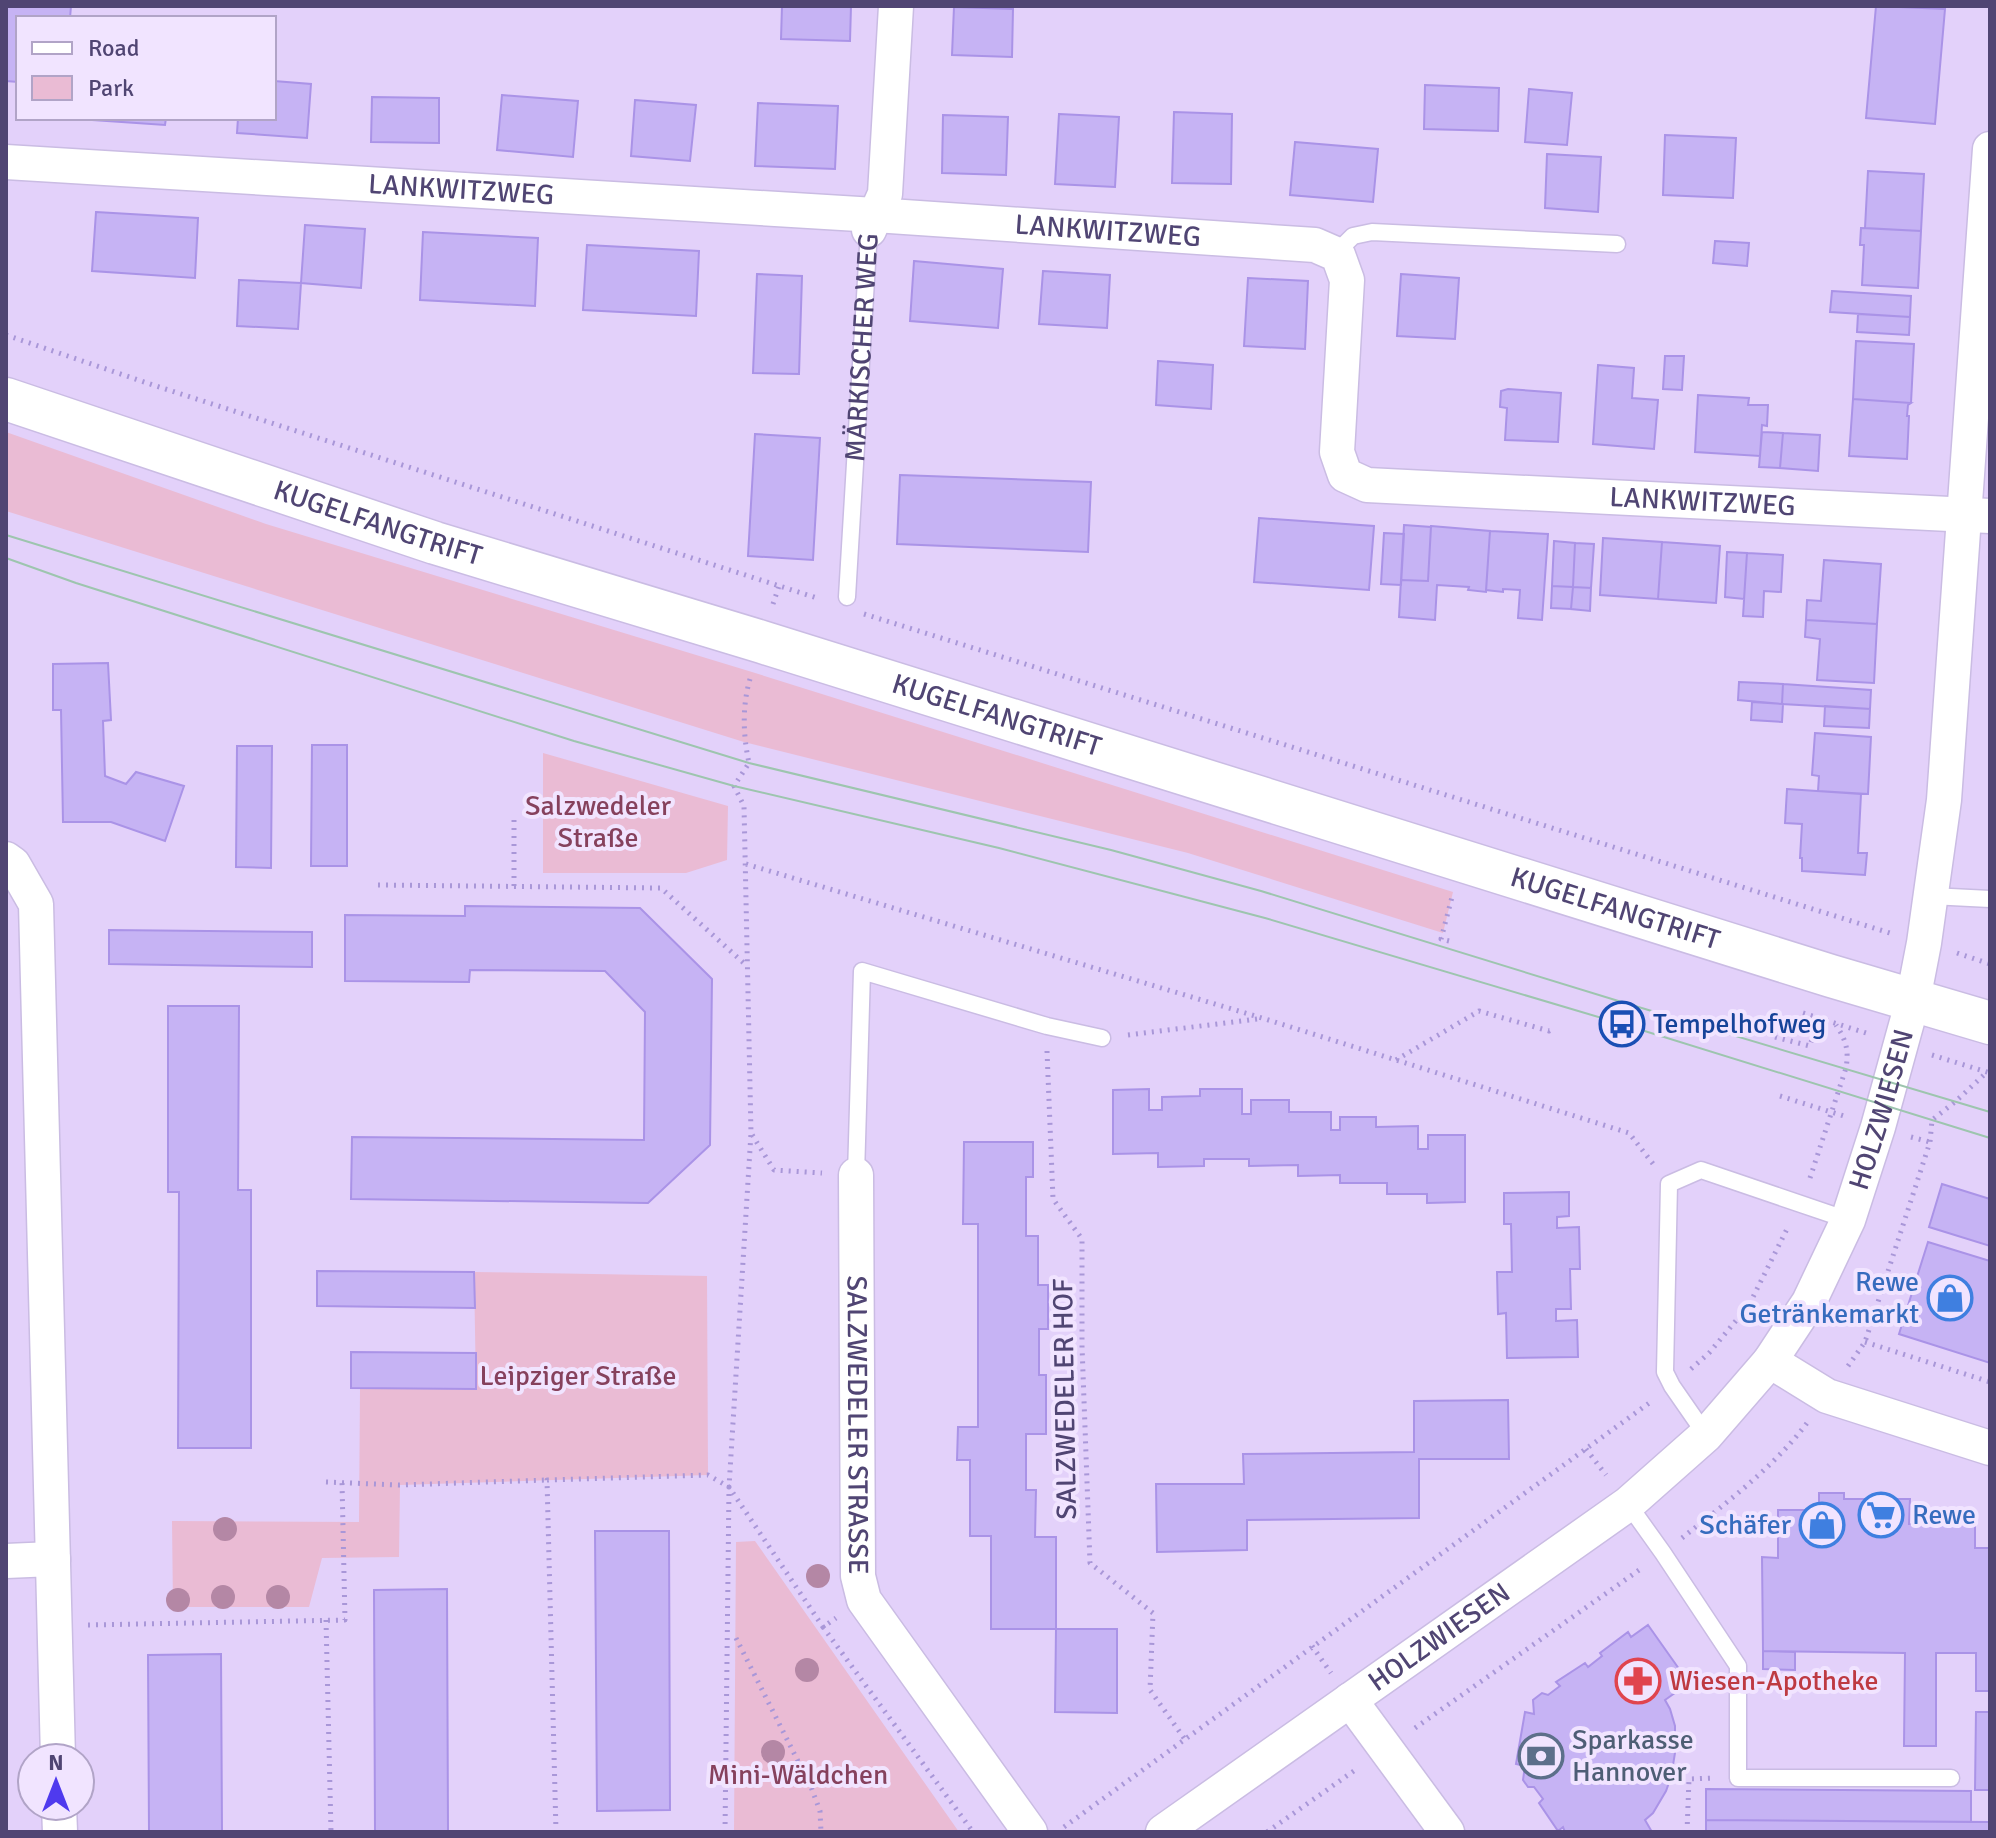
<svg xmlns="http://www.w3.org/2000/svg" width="1996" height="1838" viewBox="0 0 1996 1838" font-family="Signika,sans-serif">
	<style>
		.residential { fill: #e3d1fa; fill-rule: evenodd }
		.green { fill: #eabbd4 }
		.building { fill: #c6b3f4; stroke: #aa93e7; stroke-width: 2 }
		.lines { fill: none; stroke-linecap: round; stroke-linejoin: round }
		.service-casing { stroke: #cabce3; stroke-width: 19 }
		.minor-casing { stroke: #cabce3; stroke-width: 37 }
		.tertiary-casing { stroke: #cabce3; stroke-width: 45 }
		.path { stroke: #a997d8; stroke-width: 5; stroke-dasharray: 2 6; stroke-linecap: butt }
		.service { stroke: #fff; stroke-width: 16 }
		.minor { stroke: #fff; stroke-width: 34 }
		.tertiary { stroke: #fff; stroke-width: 42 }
		.tram { stroke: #9dc5ae; stroke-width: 2 }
		.tree { fill: #b487a5 }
		.labels { text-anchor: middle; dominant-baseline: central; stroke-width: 8; stroke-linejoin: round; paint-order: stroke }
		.street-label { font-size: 28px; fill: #504573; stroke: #f1e4ff }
		.park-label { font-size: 28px; fill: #86415d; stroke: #f1e4ff }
		.transit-label { font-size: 28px; fill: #164399; stroke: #f1e4ff; text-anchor: start }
		.shop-label { font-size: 28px; fill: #366cbe; stroke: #f1e4ff; text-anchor: end }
		.health-label { font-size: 28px; fill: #be3a42; stroke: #f1e4ff; text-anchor: start }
		.service-label { font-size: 28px; fill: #4e5e75; stroke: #f1e4ff; text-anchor: start }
	</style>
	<rect width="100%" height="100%" fill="#edddfd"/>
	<path class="residential" d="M6 6H1990V1832H6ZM18 18H274V118H18ZM32 1758H80V1806H32Z"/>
	<path class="green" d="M6 432 266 524 752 672 1453 892 1443 933 1188 853 744 742 6 511Z
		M543 753 728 806 727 860 686 873H543Z
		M474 1272 707 1276 708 1475 400 1485 399 1557 322 1558 309 1607H173L172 1521 359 1522 360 1389H476Z
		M755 1541 959 1832H734L736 1542Z"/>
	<path class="building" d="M6 6H71L70 18H18V82L6 81Z
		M782 6H851L850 41 781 39Z
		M1876 6 1945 9 1935 124 1866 118Z
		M954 7 1013 9 1012 57 952 55Z
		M274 81 311 84 307 138 237 133 238 118H274Z
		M1425 85 1499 88 1498 131 1424 129Z
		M1529 89 1572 93 1567 145 1525 142Z
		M502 95 578 101 573 157 497 150Z
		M372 97 439 98V143L371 142Z
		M635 100 696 105 690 161 631 156Z
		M758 103 838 106 835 169 755 166Z
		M1174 112 1232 114 1231 184 1172 183Z
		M1059 114 1119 117 1115 187 1055 184Z
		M943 115 1008 117 1006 175 942 173Z
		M93 118H166L165 125 93 120Z
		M1665 135 1736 138 1733 198 1663 195Z
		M1295 142 1378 149 1373 202 1290 195Z
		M1547 154 1601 157 1598 212 1545 208Z
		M1868 171 1924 174 1921 231 1865 228Z
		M96 212 198 218 195 278 92 271Z
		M305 225 365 229 361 288 301 283Z
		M1861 228 1921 231 1918 288 1862 285 1864 245H1860Z
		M423 232 538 238 535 306 420 300Z
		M1715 241 1749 243 1747 266 1713 263Z
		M587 245 699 251 696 316 583 310Z
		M914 261 1003 269 998 328 910 321Z
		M1043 271 1110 275 1107 328 1039 324Z
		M757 274 802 276 799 374 753 373Z
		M1401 274 1459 278 1455 339 1397 336Z
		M1248 278 1308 281 1305 349 1244 346Z
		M239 280 301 283 298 329 237 326Z
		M1832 291 1911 296 1910 317 1830 312Z
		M1858 314 1910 317 1909 335 1857 332Z
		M1856 341 1914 344 1911 403 1853 399Z
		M1665 356H1684L1682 390 1663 389Z
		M1158 361 1213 365 1211 409 1156 405Z
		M1598 365 1634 368 1632 398 1658 400 1654 449 1593 444Z
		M1508 389 1561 393 1558 442 1505 440 1507 408 1500 407 1501 391Z
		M1698 395 1749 398 1748 405H1768L1767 426 1762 425 1760 456 1695 452Z
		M1853 399 1911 403 1908 405 1907 416H1909L1907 459 1849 456Z
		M1762 432 1783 433 1780 468 1759 467Z
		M1783 433 1820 435 1818 471 1780 468Z
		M755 434 820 438 813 560 748 556Z
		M900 475 1091 482 1088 552 897 544Z
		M1259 518 1374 526 1369 590 1254 582Z
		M1404 525 1431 527 1428 581 1401 580Z
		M1431 526 1490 531 1486 592 1468 590 1469 587 1437 585 1435 620 1399 617 1401 580 1428 581Z
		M1490 531 1548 534 1542 620 1518 618 1520 590 1503 589V592L1486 590Z
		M1384 533 1404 534 1401 585 1381 584Z
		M1603 538 1662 542 1658 599 1600 595Z
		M1554 541 1575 543 1573 587 1552 586Z
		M1662 542 1720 546 1716 603 1658 599Z
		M1575 543 1594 544 1591 588 1573 587Z
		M1727 552 1747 553 1744 599 1725 597Z
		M1747 553 1783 555 1781 592 1764 591 1763 617 1743 616Z
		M1824 560 1881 564 1877 624 1806 620 1807 600 1821 601Z
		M1552 586 1573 587 1571 609 1551 608Z
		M1573 587 1591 588 1590 611 1571 609Z
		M1806 620 1877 624 1874 683 1817 680 1820 639 1805 637Z
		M108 663 111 720 103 721 105 776 126 784 136 772 184 786 165 841 111 822H63L61 710H53V664Z
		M1739 682 1783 684 1782 704 1738 700Z
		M1783 684 1871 690 1870 709 1782 704Z
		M1752 702 1783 704 1782 722 1751 720Z
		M1825 706 1870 709 1869 728 1824 726Z
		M1815 733 1871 737 1868 794 1818 791 1819 776 1812 775Z
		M312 745H347V866H311Z
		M237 746H272L271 868 236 867Z
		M1787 789 1861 794 1858 853H1867L1865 875 1802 871V858H1800L1802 824 1785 823Z
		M465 906 640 908 712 979 710 1145 648 1203 351 1199 352 1137 644 1140 645 1012 605 971 470 970 469 982 345 981V915L465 916Z
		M109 930 312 932V967L109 964Z
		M168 1006H239L238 1190H251V1448H178L179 1192H168Z
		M1149 1089V1110H1162V1097L1200 1096V1089H1242V1114H1251V1100H1289V1112H1331V1130H1340V1117H1376V1127L1418 1126V1149H1428V1135H1465V1202L1427 1203V1194H1387V1183H1340V1175L1298 1176V1165L1249 1166V1159H1204V1166L1158 1167V1153L1113 1154V1090Z
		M964 1142H1033V1177H1026V1236H1038V1285H1048V1329H1039V1375H1046V1434H1026V1490H1036L1035 1537H1056V1629H991V1536H970V1460H957L958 1427H978V1224H963Z
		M1942 1184 1990 1199V1246L1929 1227Z
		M1569 1192V1216L1557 1217V1228L1579 1227 1580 1269H1570L1571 1309H1556V1321L1577 1320 1578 1357 1507 1358 1506 1313 1498 1314 1497 1272H1512L1511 1224H1504V1193Z
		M1928 1242 1990 1261V1363L1899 1334Z
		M317 1271 474 1272 475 1308 317 1306Z
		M351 1352 476 1353V1389L351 1388Z
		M1508 1400 1509 1459H1419V1518L1247 1520V1550L1157 1552 1156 1484H1244L1243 1454 1414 1452V1401Z
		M1819 1493H1844V1499H1910L1909 1524H1975V1548H1990V1691H1976V1653H1936V1746H1904L1905 1653 1763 1651 1762 1557 1778 1558V1510H1819Z
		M595 1531H669L670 1810 597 1811Z
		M447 1589 448 1832H375L374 1590Z
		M1648 1625 1689 1683 1665 1700 1670 1709 1675 1726V1753L1671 1777 1666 1791 1653 1813 1645 1820 1652 1832H1565L1563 1827 1558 1831 1539 1803 1543 1799 1534 1787H1528L1523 1780 1525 1766 1516 1764 1525 1712 1534 1714 1533 1700 1542 1693 1548 1695 1560 1686 1556 1682 1585 1663 1588 1667 1602 1656 1600 1653 1628 1632 1631 1637Z
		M1056 1629H1117V1713L1055 1712Z
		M1763 1651 1795 1652V1670L1763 1669Z
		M221 1654 222 1832H149L148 1655Z
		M1976 1712H1990V1790H1975Z
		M1706 1789 1971 1791V1822L1706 1820Z
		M1706 1820 1990 1822V1832H1706Z"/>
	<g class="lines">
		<g class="service-casing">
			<g id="service">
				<path d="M1336 253 1353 236 1372 232 1617 244"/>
				<path id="s1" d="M847 597 869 230"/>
				<path d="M1931 896 1990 899"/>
				<path d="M856 1175 862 971 1047 1026 1102 1038"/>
				<path d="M1706 1435 1672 1386 1665 1372 1669 1184 1701 1170 1848 1220"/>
				<path d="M1628 1504 1663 1553 1738 1666V1778H1951"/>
			</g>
		</g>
		<g class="minor-casing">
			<g id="minor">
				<path id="s2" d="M6 162 875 215 1315 245 1338 255 1347 280 1337 452 1345 475 1367 485 1990 516"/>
				<path d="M869 230 885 194 896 6"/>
				<path d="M6 859 13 864 36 904 58 1758"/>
				<path id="s3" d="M856 1175 858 1576 864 1600 1030 1832"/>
				<path d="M1770 1361 1827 1396 1990 1448"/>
				<path d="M6 1561 53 1559"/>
				<path d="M1350 1700 1447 1832"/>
				<path d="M59 1806 60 1832"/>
				<path id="s4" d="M1163 1832 1628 1504 1706 1435 1770 1361 1809 1302 1848 1220 1878 1127 1913 1000 1924 943 1944 800 1990 149"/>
			</g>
		</g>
		<g class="tertiary-casing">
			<g id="tertiary">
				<path id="s5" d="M6 399 435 543 762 642 1831 976 1990 1023"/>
			</g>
		</g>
		<path class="path" d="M6 335 153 385 820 599
			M773 604 779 586
			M864 614 1890 933
			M750 679C742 706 743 735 749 763L734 786 744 806 751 1133 774 1170 822 1173
			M746 864 1262 1018 1629 1133 1654 1165
			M378 885 661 888 747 966
			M514 886V817
			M1449 941 1441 939 1452 897
			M1957 953 1990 964
			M1803 1013 1866 1033
			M1128 1035 1257 1019
			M1775 1037 1810 1046 1818 1018
			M1047 1051 1053 1199 1082 1239V1346L1090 1563 1153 1613 1150 1690 1184 1738
			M1932 1055 1990 1073
			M1396 1060 1479 1011 1549 1031 1554 1028
			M1780 1096 1844 1116
			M1911 1137 1930 1142
			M1810 1178 1846 1068C1849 1050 1846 1040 1836 1025
			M1865 1342 1990 1382
			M1848 1366 1865 1342 1930 1142 1932 1120 1956 1101 1986 1073
			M1691 1369 1709 1353 1749 1305 1788 1227
			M1586 1449 1606 1475
			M326 1482 399 1485 547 1480
			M1682 1538C1726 1503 1773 1468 1807 1423
			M326 1620 331 1832
			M88 1625 345 1620 342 1482
			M823 1627 973 1832
			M736 1638 811 1787 820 1811 821 1832
			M1312 1646 1331 1673
			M1415 1728 1642 1568
			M1064 1827 1652 1401
			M556 1832 547 1480 708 1475 729 1487 751 1133
			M725 1832 729 1487 823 1627 836 1618
			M1267 1832 1358 1768
			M1687 1832 1689 1779 1713 1778"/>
		<use href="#service" class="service"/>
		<use href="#minor" class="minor"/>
		<use href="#tertiary" class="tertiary"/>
		<path class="tram" d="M6 535 749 763 1111 850 1261 891 1625 1003 1990 1112
			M6 558 76 583 574 741 734 786 999 848 1265 918 1622 1024 1990 1138"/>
	</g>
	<g class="tree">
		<circle cx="225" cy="1529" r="12"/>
		<circle cx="818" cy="1576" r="12"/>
		<circle cx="223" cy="1597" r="12"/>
		<circle cx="278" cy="1597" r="12"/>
		<circle cx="178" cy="1600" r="12"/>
		<circle cx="807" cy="1670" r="12"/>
		<circle cx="773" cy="1752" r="12"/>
	</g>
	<defs>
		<g id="bus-ring" transform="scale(2.3)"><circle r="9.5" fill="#f1e4ff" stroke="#1a4fb4" stroke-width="1.5"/><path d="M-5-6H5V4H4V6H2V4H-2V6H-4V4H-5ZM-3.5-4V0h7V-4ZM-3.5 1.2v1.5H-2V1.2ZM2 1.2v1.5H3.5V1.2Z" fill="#1a4fb4"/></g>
		<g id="shop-ring" transform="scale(2.3)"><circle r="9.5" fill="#f1e4ff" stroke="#3f7fe0" stroke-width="1.5"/><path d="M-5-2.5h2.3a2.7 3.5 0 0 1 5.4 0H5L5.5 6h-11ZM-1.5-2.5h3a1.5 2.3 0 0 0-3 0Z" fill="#3f7fe0"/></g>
		<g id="supermarket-ring" transform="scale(2.3)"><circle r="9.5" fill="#f1e4ff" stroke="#3f7fe0" stroke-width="1.5"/><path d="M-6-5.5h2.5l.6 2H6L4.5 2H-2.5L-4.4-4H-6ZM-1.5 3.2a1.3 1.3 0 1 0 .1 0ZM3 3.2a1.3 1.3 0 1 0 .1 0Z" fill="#3f7fe0"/></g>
		<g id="pharmacy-ring" transform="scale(2.3)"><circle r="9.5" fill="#f1e4ff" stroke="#e0444e" stroke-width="1.5"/><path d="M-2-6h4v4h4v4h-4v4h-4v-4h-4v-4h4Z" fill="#e0444e"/></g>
		<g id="bank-ring" transform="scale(2.3)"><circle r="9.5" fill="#f1e4ff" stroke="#5c6f8a" stroke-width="1.5"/><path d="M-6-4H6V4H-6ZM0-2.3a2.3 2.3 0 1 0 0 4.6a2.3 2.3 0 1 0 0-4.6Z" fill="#5c6f8a"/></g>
	</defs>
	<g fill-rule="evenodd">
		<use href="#bus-ring" x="1622" y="1024"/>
		<use href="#shop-ring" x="1950" y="1298"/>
		<use href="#supermarket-ring" x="1881" y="1515"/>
		<use href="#shop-ring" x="1822" y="1525"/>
		<use href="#pharmacy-ring" x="1638" y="1681"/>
		<use href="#bank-ring" x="1541" y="1756"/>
	</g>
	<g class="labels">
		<g class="street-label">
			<text stroke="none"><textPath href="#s2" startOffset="456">LANKWITZWEG</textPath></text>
			<text stroke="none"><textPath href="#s2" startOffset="1104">LANKWITZWEG</textPath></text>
			<text stroke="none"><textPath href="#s1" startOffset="250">MÄRKISCHER WEG</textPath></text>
			<text stroke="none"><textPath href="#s2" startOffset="1920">LANKWITZWEG</textPath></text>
			<text stroke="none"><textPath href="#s5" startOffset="392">KUGELFANGTRIFT</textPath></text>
			<text stroke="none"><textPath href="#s5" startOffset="1040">KUGELFANGTRIFT</textPath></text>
			<text stroke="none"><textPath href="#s5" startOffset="1688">KUGELFANGTRIFT</textPath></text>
			<text stroke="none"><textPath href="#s4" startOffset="1048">HOLZWIESEN</textPath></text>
			<text transform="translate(1065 1399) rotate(-91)">SALZWEDELER HOF</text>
			<text stroke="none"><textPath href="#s3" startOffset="250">SALZWEDELER STRASSE</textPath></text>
			<text stroke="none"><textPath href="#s4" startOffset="338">HOLZWIESEN</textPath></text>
		</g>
		<g class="park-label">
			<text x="598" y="806">Salzwedeler<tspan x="598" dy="32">Straße</tspan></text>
			<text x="578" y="1376">Leipziger Straße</text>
			<text x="798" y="1775">Mini-Wäldchen</text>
		</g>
		<g class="transit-label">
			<text x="1653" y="1024">Tempelhofweg</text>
		</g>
		<g class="shop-label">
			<text x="1919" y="1282">Rewe<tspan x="1919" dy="32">Getränkemarkt</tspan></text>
			<text x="1912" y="1515" text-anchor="start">Rewe</text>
			<text x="1791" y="1525">Schäfer</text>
		</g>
		<g class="health-label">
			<text x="1669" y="1681">Wiesen-Apotheke</text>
		</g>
		<g class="service-label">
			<text x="1572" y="1740">Sparkasse<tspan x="1572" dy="32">Hannover</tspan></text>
		</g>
	</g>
	<rect width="1996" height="1838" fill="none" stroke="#504573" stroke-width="16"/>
	<rect x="16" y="16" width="260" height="104" fill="#f1e4ff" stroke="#b1a4c7" stroke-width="2"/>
	<rect x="32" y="42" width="40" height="12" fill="#ffffff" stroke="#b1a4c7" stroke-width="2"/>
	<text x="88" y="56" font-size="24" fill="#504573">Road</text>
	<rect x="32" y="76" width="40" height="24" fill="#eabbd4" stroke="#b1a4c7" stroke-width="2"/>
	<text x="88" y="96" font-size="24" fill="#504573">Park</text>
	<g transform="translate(56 1782)"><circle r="38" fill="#f1e4ff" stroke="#b1a4c7" stroke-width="2"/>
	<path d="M0-6L14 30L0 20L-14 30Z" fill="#4f3aee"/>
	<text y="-12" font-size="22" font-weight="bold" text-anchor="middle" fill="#504573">N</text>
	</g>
</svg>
